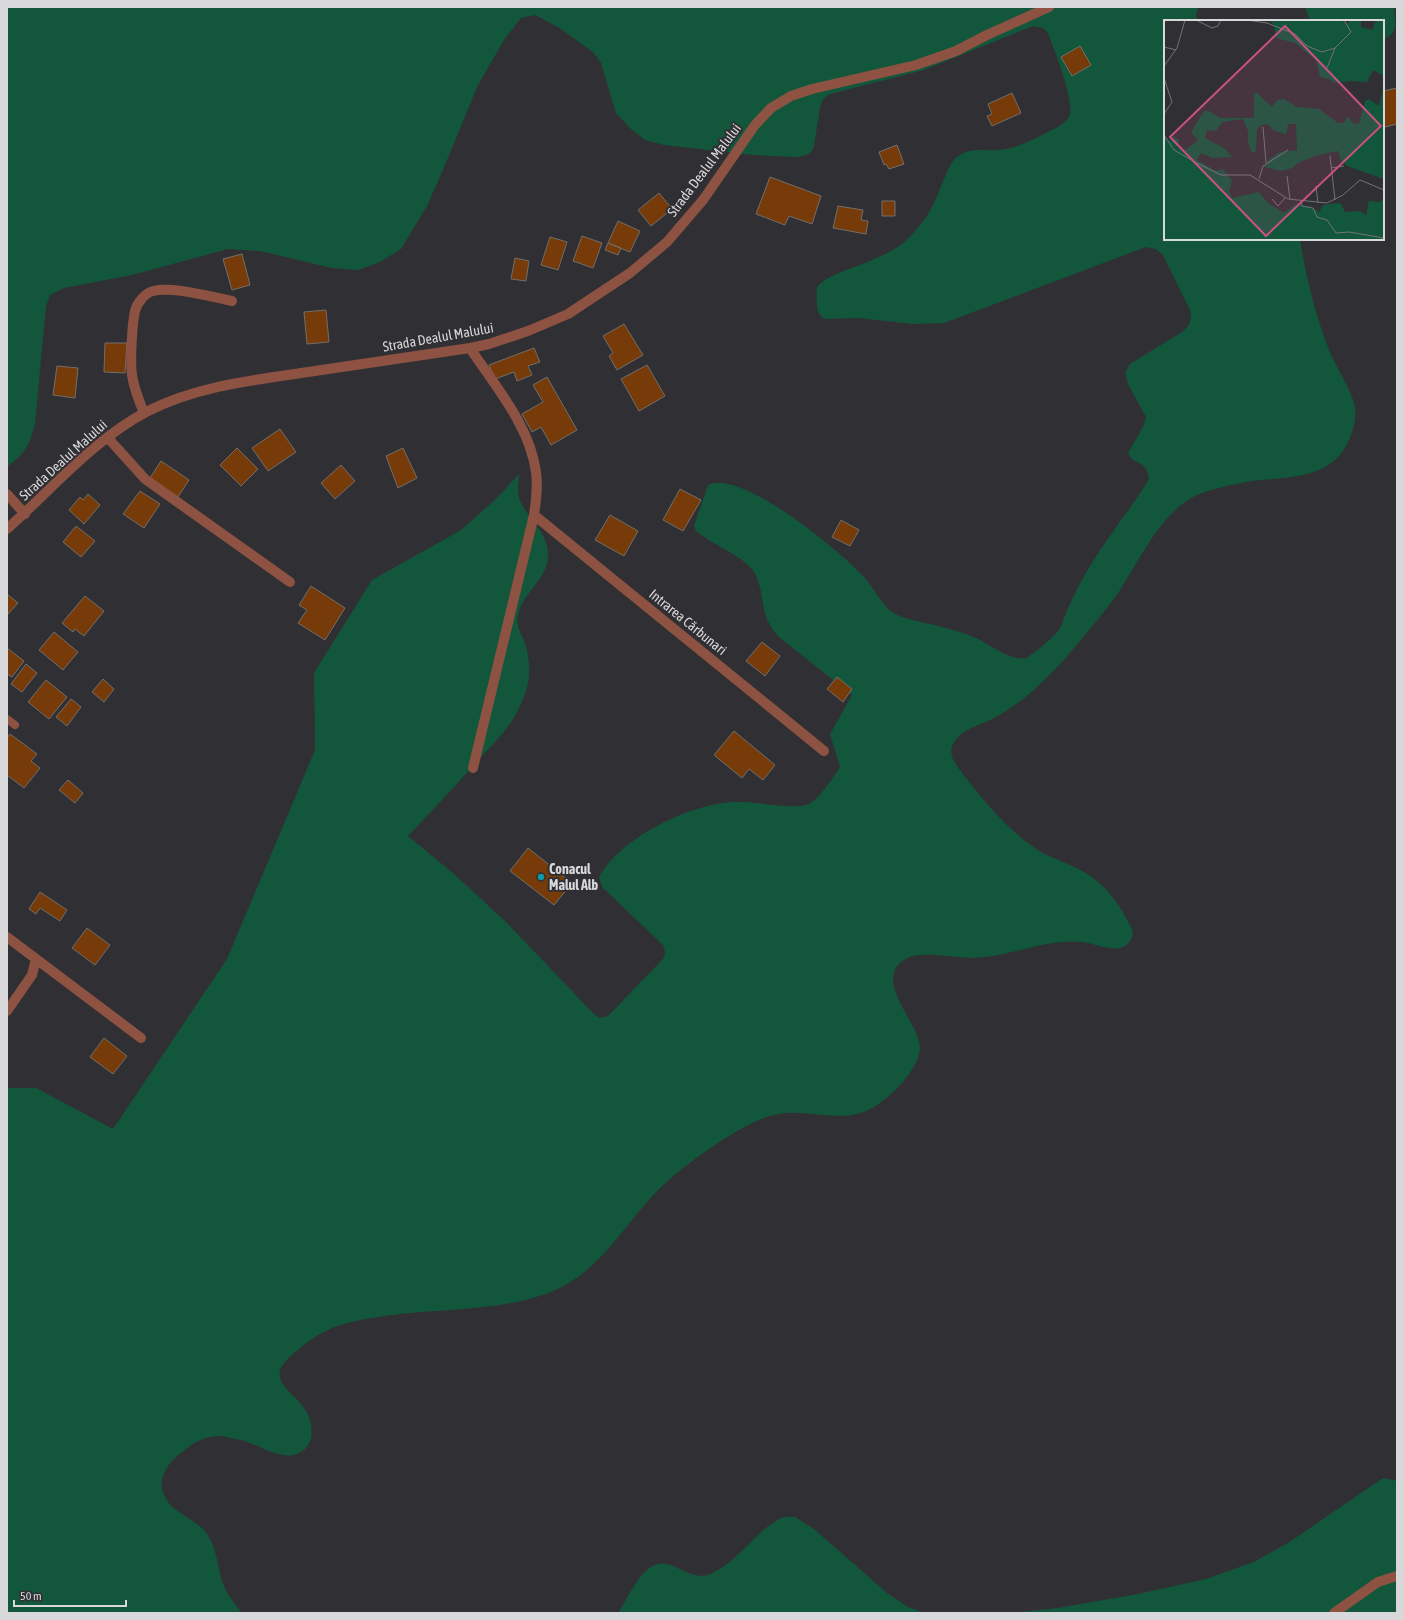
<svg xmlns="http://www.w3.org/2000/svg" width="1404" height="1620" viewBox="0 0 1404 1620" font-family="'Asap Condensed',sans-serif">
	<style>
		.green { fill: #12563c }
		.building { fill: #763b08; stroke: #726e6b }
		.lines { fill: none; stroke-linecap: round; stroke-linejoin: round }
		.service { stroke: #8d5241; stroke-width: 8 }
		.minor { stroke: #8d5241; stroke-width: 10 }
		.culture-dot { fill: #0f9aa8; stroke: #303034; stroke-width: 1.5 }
		.labels { text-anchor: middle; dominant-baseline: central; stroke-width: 4; stroke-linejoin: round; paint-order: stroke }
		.street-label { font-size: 14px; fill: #d8d8da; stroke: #303034 }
		.poi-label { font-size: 14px; font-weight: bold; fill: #d8d8da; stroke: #303034; text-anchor: start }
		.inset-road { fill: none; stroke: #737376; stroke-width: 1 }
		.view { fill: #c95281; fill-opacity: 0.15; stroke: #c95281; stroke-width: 2 }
		.inset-edge { fill: none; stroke: #d8d8da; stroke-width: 2 }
	</style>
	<rect width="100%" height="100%" fill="#303034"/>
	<path class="green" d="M7 7H1198L1196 16 1198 21H1165V239H1300C1306 277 1315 314 1329 350 1336 368 1351 388 1355 407 1356 416 1355 424 1352 432 1336 483 1288 475 1246 482 1230 485 1212 489 1197 495 1161 511 1139 562 1118 593 1111 603 1103 613 1095 623 1071 652 1046 683 1015 705 1008 710 1001 714 994 718 983 724 969 727 960 735 953 742 950 747 952 757 953 761 964 776 966 778 987 805 1010 832 1038 850 1052 859 1069 863 1084 872 1102 882 1117 900 1126 918 1131 927 1136 932 1130 941 1121 956 1097 944 1083 942 1044 938 1009 958 970 958 955 957 920 951 907 958 869 979 921 1023 920 1049 918 1070 891 1097 874 1107 846 1124 817 1111 787 1113 766 1114 747 1125 729 1136 704 1151 679 1170 658 1190 623 1226 598 1275 548 1293 498 1312 438 1308 385 1316 365 1319 342 1322 324 1332 313 1337 302 1346 293 1354 256 1385 307 1392 311 1425 312 1435 312 1442 305 1449 288 1465 263 1447 245 1441 241 1440 226 1437 221 1436 207 1436 196 1441 186 1449 179 1454 173 1459 168 1466 160 1478 159 1490 168 1502 178 1515 195 1518 207 1534 217 1549 217 1564 222 1581 226 1593 234 1603 242 1613H7V1088H36L113 1129 227 959 315 750 314 673 372 580 461 530 496 499 519 474C518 483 517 492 520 501 528 519 548 532 548 554 549 578 523 592 518 615 515 627 523 636 526 646 528 655 530 667 529 676 528 689 522 703 516 714 508 729 494 743 482 756 458 783 433 810 408 836L454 874 506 922 593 1013 599 1018 608 1016 664 958 665 952 663 945 603 888 599 878C618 838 696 800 740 802 756 802 792 809 806 805 818 802 833 777 840 767L830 734 852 695 779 637C757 614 767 595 754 572 744 556 711 544 696 531L694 526 708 485C740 468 840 551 862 575 873 586 881 604 892 612 903 619 917 621 930 624 946 628 963 632 978 639 990 645 1016 664 1028 657 1033 654 1055 636 1058 631 1063 624 1065 614 1069 606 1075 592 1082 579 1090 566 1108 536 1131 509 1149 479 1147 459 1135 467 1128 453L1144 425 1146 417 1128 384 1125 373 1130 364 1182 332C1190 325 1192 321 1190 310L1163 255 1156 249 1146 247 944 323 914 324 858 318 824 319C818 314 817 311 817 303 817 299 816 292 817 288 821 277 859 266 870 261 881 256 893 251 902 244 916 232 927 218 935 201 941 189 948 163 958 156 971 147 984 151 999 150 1014 149 1028 142 1042 135 1050 130 1064 126 1069 117 1076 103 1054 50 1048 33L1043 28 1033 26 924 70 830 94 823 99 820 107 814 147 810 153 804 156 796 157 753 155 664 145 645 140 631 129 616 113 601 63 593 52 558 27 535 15 521 18 504 40 478 85 442 172 427 206 401 249 380 262 358 270 332 268 260 251 228 249 132 275 64 288 50 295 46 306 35 424C29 447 26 452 7 467Z
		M1305 7H1394C1395 20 1399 35 1383 39V21H1310Z
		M1383 1478 1397 1481V1613H1010L1058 1608 1138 1594 1206 1579 1254 1562 1291 1541Z
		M783 1517H795L814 1529 887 1593 908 1607 925 1613H618C626 1601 633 1585 643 1574 667 1547 684 1582 708 1575 711 1574 714 1572 716 1571 741 1558 756 1530 783 1517Z"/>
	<path class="building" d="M1080 46 1091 65 1072 76 1061 57Z
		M1397 88V124L1385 127 1383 119V91Z
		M1012 93 1021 113 992 126 987 116 992 114 988 104Z
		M897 145 904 164 889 169 886 164 884 165 879 152Z
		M770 177 821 196 812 224 789 216 785 225 756 214Z
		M659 193 672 209 651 226 638 210Z
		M882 201H895V216H882Z
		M838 206 863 210 861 220 868 221 866 234 833 228Z
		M618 221 640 231 630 252 608 243Z
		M582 236 602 243 593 268 573 261Z
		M550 237 567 242 558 270 541 265Z
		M608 243 621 248 618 255 605 250Z
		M242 254 250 285 232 290 223 259Z
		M515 258 529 261 526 281 511 279Z
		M326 310 329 342 307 344 304 312Z
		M624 324 643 355 617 370 609 356 613 353 603 336Z
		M105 343H127L125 373 104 372Z
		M534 348 540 362 528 366 532 375 517 381 514 372 495 379 489 365Z
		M647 365 665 396 639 411 621 379Z
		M57 366 78 368 75 398 53 395Z
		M547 377 577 430 551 445 541 427 532 432 522 414 543 402 533 385Z
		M280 429 296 452 268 471 252 448Z
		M237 448 258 469 241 486 220 465Z
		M403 448 417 478 398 488 386 456Z
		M161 461 189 480 178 497 150 478Z
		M341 465 355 481 335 499 321 483Z
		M680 489 701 500 683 531 663 520Z
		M140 491 160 504 144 528 123 514Z
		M88 494 100 505 84 524 69 510 80 497 83 500Z
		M610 515 638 531 624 556 595 540Z
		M841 520 859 530 850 546 832 537Z
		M76 526 95 541 81 557 63 542Z
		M311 586 345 608 325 640 298 623 307 610 299 605Z
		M7 594 18 603 7 615Z
		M85 596 104 611 84 636 75 629 73 632 62 623Z
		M54 632 78 652 63 670 39 650Z
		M762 642 780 656 765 676 746 661Z
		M7 648 24 661 12 677 7 674Z
		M26 664 37 673 22 692 11 684Z
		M837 677 852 689 843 702 827 689Z
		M103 679 114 689 104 702 92 692Z
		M46 680 67 697 49 719 28 702Z
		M71 699 81 707 67 726 56 717Z
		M734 731 775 765 763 780 749 769 742 778 714 755Z
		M10 734 37 754 31 761 40 768 24 788 7 775V738Z
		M68 780 83 793 75 803 59 790Z
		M528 848 572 883 554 905 510 871Z
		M40 892 67 910 60 921 40 908 36 914 29 909Z
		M87 928 110 945 95 965 72 948Z
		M104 1038 127 1056 113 1074 90 1057Z"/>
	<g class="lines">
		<path class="service" d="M7 719 15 725"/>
		<path class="minor" d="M470 348C495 386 530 426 536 472 538 487 536 501 534 515L473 768
			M144 413C139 401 134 389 132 375 130 361 132 325 135 311 137 303 145 293 153 291 173 286 211 297 232 301
			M108 438 145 479 290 582
			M7 494 25 514
			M534 515 824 751
			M7 529C52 489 94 439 148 411 198 386 254 380 308 372 362 364 416 356 470 348L489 344 528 331 568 314 630 273 667 242 703 200 755 125 771 108 791 96 812 89 916 65 956 51 987 35 1049 7
			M7 937 141 1038
			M7 1011 32 975 36 959
			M1334 1613 1378 1582 1397 1576"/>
	</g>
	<circle class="culture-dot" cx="541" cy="877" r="4"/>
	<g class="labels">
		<g class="street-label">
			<text transform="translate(704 170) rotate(-53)">Strada Dealul Malului</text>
			<text transform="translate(438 337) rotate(-10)">Strada Dealul Malului</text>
			<text transform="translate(63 460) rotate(-42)">Strada Dealul Malului</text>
			<text transform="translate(688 622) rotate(39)">Intrarea Cărbunari</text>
		</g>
		<g class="poi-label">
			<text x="549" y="869">Conacul<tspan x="549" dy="16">Malul Alb</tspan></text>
		</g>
	</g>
	<g transform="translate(1164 20)">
		<rect width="220" height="220" fill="#303034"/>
		<path d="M106 0H176L183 4 186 0H197V7L209 10 211 0H220V56L209 50 203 62 187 61 170 63 165 59 156 57 152 40 131 23 112 18 110 5ZM220 66V159L183 146 177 140 174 131 154 135 134 143 128 148 118 151 100 147 104 140 116 132 133 130 132 104H124L122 114 110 111 104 104 99 105 93 109 92 131 88 133 84 123V111L79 99 58 102 52 111 43 110 41 118 60 128 68 137 48 138 37 133 33 140 52 151 59 149 68 161 65 171 68 178 95 172 104 183 120 193 132 184 148 187 155 192 159 185 174 183 177 184 181 192 196 191 202 195 205 181 216 182 220 178V220H0V116L4 121 11 117 15 120 13 127 20 131 34 120 27 112 40 91H45L56 98H90V75L92 72 108 87 113 80 120 79 133 87 155 89 174 103H180L184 96 189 103 195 104 201 81 205 79 215 86Z" fill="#12563c"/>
		<path class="inset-road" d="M32 0 48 8 54 6 57 0M83 0 103 3 131 14 143 26 158 32 171 28 187 12 180 0M0 27 12 30M0 46 13 28 21 0M163 48 171 28M0 58 8 82 0 94M99 107 102 143M0 115 10 130 29 141 57 155H86L124 179 163 183 179 175 196 160 220 170M166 136 171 180M167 148 180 146M123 156 126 179M95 159 99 146 124 130M152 166 154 183M108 179 114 186 121 178M137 180 138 186 149 188 153 197 163 200 172 213 185 212 220 218"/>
		<path class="view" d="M121 6 217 106 102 216 6 117Z"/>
		<rect width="220" height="220" class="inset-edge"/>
	</g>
	<rect width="1404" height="1620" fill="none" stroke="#d8d8da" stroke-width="16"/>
	<path d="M14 1600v6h112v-6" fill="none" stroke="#d8d8da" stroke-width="2"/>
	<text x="20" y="1600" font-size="12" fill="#d8d8da" stroke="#303034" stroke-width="3" paint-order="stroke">50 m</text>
</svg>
